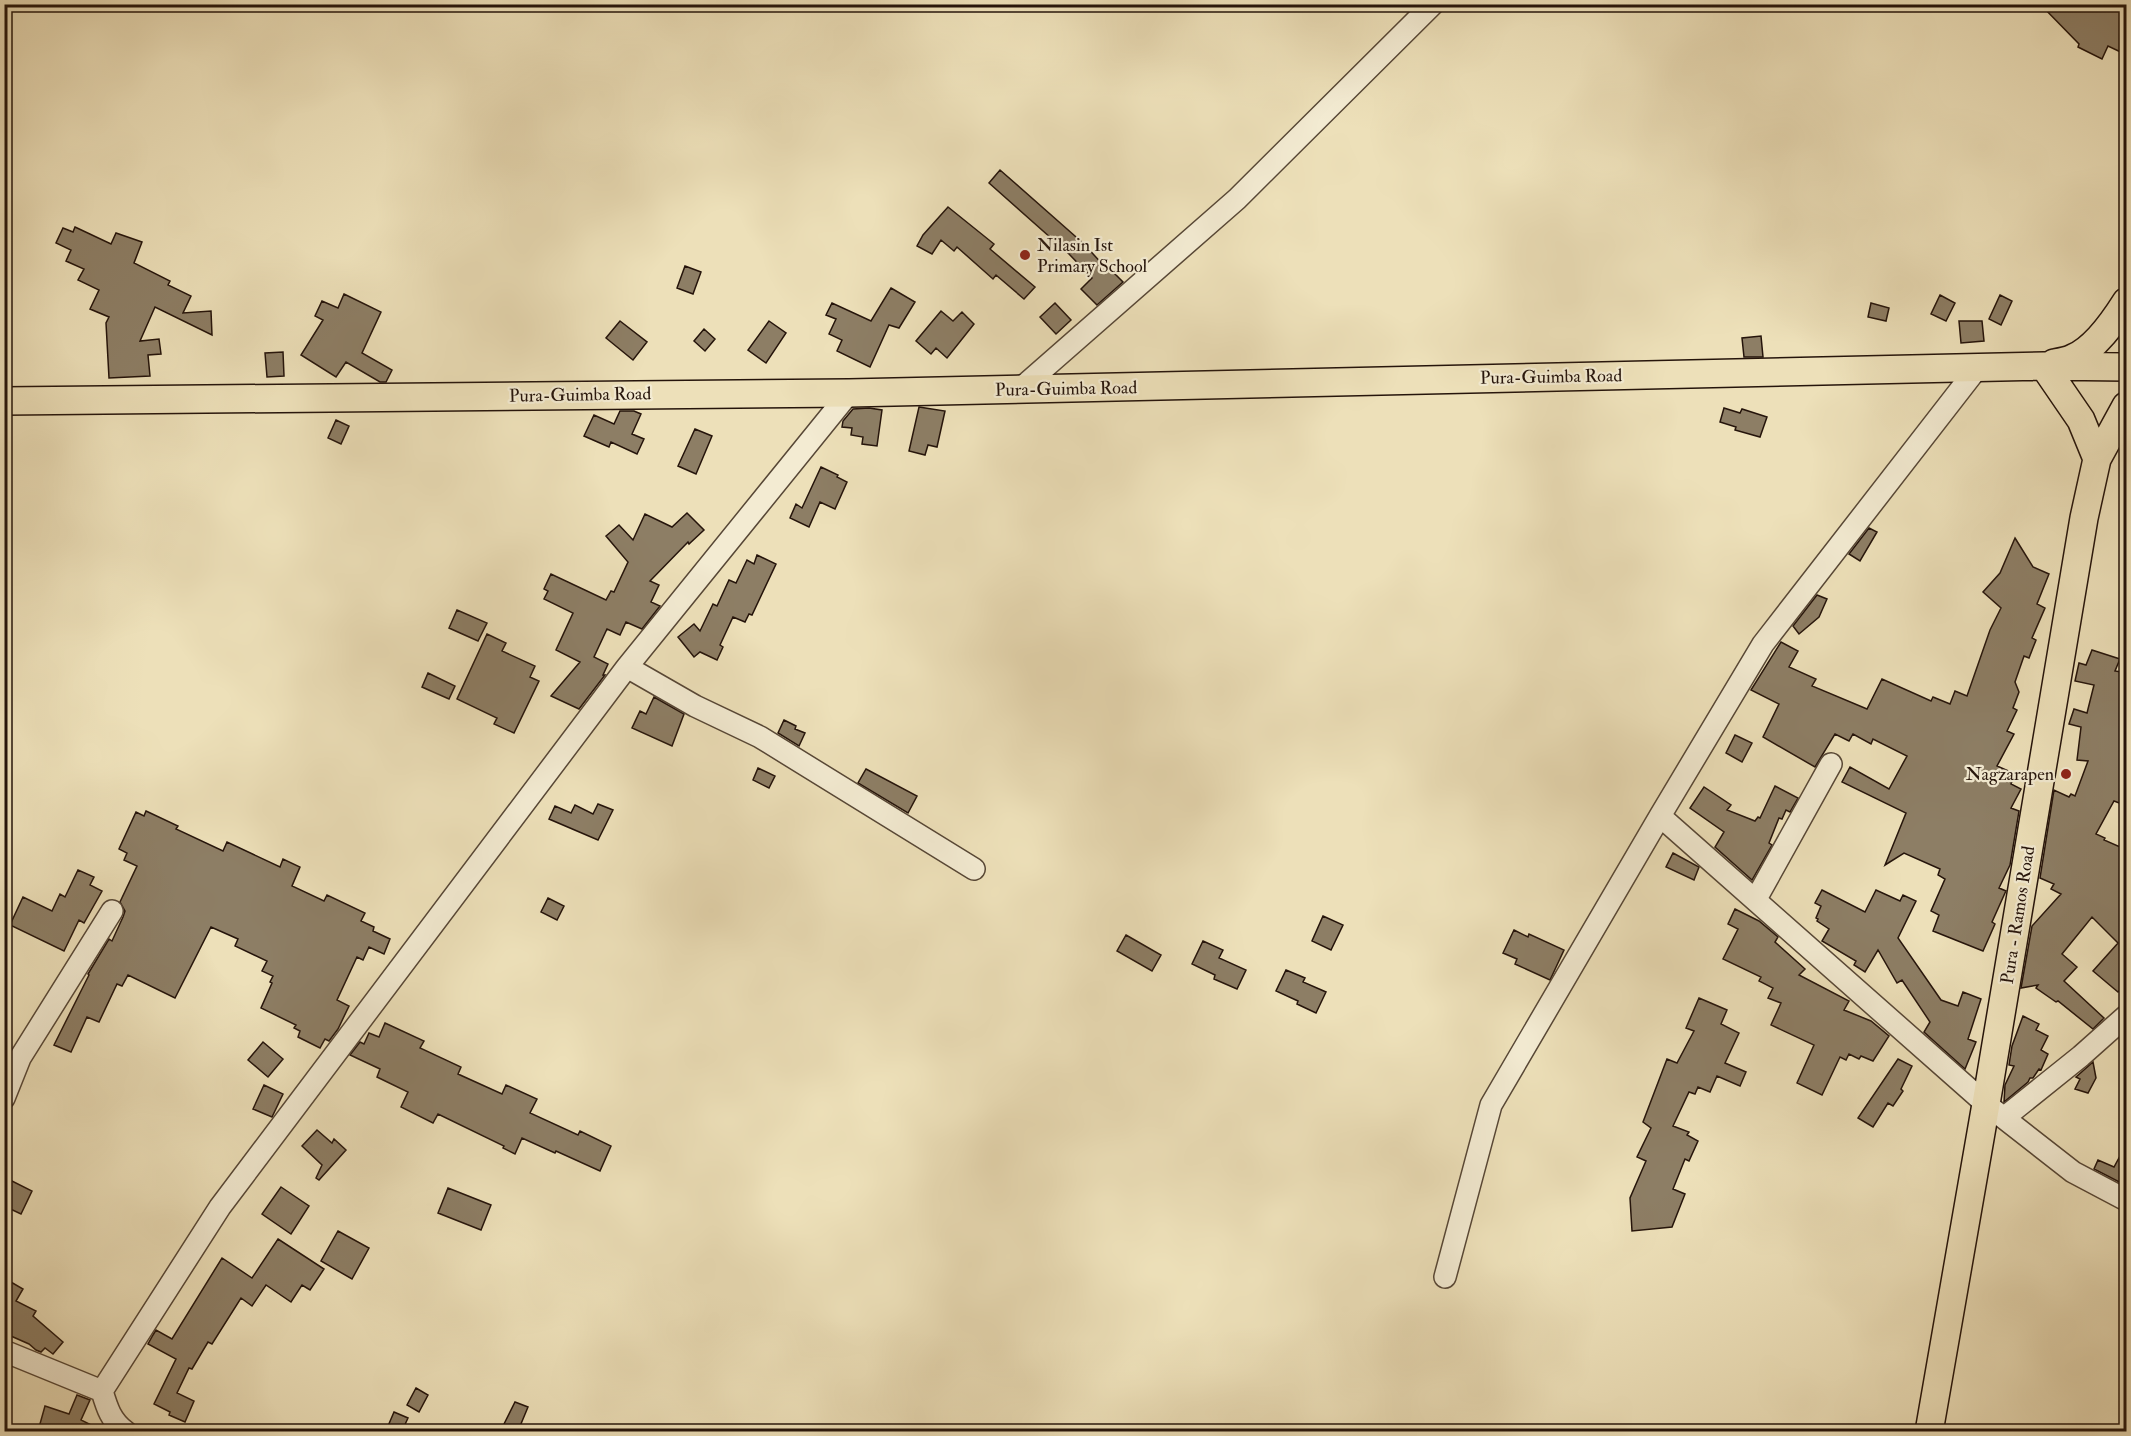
<svg xmlns="http://www.w3.org/2000/svg" width="2131" height="1436" viewBox="0 0 2131 1436" font-family="'IM FELL Double Pica',serif">
	<style>
		.building { fill: #8d7e65; stroke: #25140b; stroke-width: 1.5 }
		.lines { fill: none; stroke-linecap: round; stroke-linejoin: round }
		.minor-casing { stroke: #574736; stroke-width: 24 }
		.major-casing { stroke: #25140b; stroke-width: 30 }
		.minor { stroke: #f3ebd2; stroke-width: 21 }
		.major { stroke: #ede0b9; stroke-width: 27 }
		.poi-dot { fill: #8f2418; stroke: #f3ebd2; stroke-width: 2 }
		.labels { text-anchor: middle; dominant-baseline: central; stroke-width: 4.5; stroke-linejoin: round; paint-order: stroke }
		.poi-label { font-size: 18px; fill: #25140b; stroke: #f3ebd2; text-anchor: start }
		.street-label { font-size: 18px; fill: #25140b; stroke: #f3ebd2 }
	</style>
	<rect width="100%" height="100%" fill="#ede0b9"/>
	<filter id="stains"><feTurbulence type="fractalNoise" baseFrequency=".00333" numOctaves="4"/><feColorMatrix values="0 0 0 0 .2 0 0 0 0 .09 0 0 0 0 .02 0 0 0 .5 -.17"/></filter>
	<radialGradient id="worn" r=".72"><stop offset=".6" stop-color="#630" stop-opacity="0"/><stop offset="1" stop-color="#630" stop-opacity=".3"/></radialGradient>
	<path class="building" d="M2040 4H2127V55L2108 46 2102 59 2078 47 2079 44Z
		M1000 170 1084 244 1104 266 1105 264 1123 282 1097 305 1081 289 1092 278 1069 254 989 183Z
		M948 207 994 244 990 249 1035 287 1024 299 996 275 993 279 957 247 954 251 941 240 932 254 917 246 923 235Z
		M75 227 111 244 116 233 142 242 134 263 170 281 168 285 191 296 183 313 211 311 212 335 155 307 140 341 159 339 161 354 148 355 150 376 109 378 106 323 109 317 90 309 99 290 78 280 84 269 66 261 71 250 56 243 63 228 73 232Z
		M685 266 701 272 693 294 677 288Z
		M891 288 915 302 899 328 889 325 870 367 837 351 842 340 829 334 836 319 826 315 832 303 871 321Z
		M344 294 381 312 362 353 392 370 386 382H380L346 362 336 377 301 355 323 320 315 316 322 301 338 308Z
		M1940 295 1955 303 1946 321 1931 314Z
		M2000 295 2012 301 2001 325 1989 319Z
		M1055 303 1071 320 1056 334 1040 317Z
		M1871 303 1889 308 1886 321 1868 317Z
		M941 311 953 321 962 312 974 324 947 358 936 348 931 354 916 341Z
		M620 321 647 342 633 360 606 338Z
		M769 321 786 333 766 363 748 350Z
		M1959 321H1982L1984 341 1961 343Z
		M704 329 715 339 705 351 694 341Z
		M1761 336 1763 357H1744L1742 338Z
		M283 352 284 376 267 377 265 353Z
		M919 407 945 411 937 447 928 445 925 455 909 451Z
		M869 408 882 410 877 446 862 444 863 437 851 435 852 428 842 427 843 421 853 409Z
		M1724 408 1740 413 1742 409 1767 417 1760 437 1735 430 1736 427 1720 422Z
		M620 411H634L641 414 632 434 644 439 637 454 611 442 609 447 584 436 594 415 614 424Z
		M336 420 349 426 341 444 328 438Z
		M695 429 712 436 696 474 678 466Z
		M821 467 838 475 837 477 847 482 835 509 820 502 809 527 790 518 796 504 802 508Z
		M687 513 704 530 689 544 688 542 650 581 659 585 651 602 660 606 642 629 626 622 620 635 607 629 594 657 608 664 603 675H605L579 709 551 696 580 662 556 650 573 613 544 599 548 591 544 589 551 574 606 600 611 591 614 592 628 562 606 536 619 525 633 540 645 514 672 527Z
		M1869 528 1877 532 1860 561 1849 554Z
		M2015 538 2033 567 2049 574 2037 604 2045 608 2032 638 2036 640 2029 658 2024 656 2015 682 2019 692 2013 708 2017 710 2007 731 2014 734 1997 766 2015 774 2011 784 2021 789 2011 808 2019 811 2010 865 1999 888 2006 891 2005 893 1992 922 1995 924 1983 951 1933 931 1939 915 1931 911 1945 879 1938 875 1940 869 1904 853 1885 865 1906 813 1842 782 1850 767 1889 789 1907 756 1873 739 1871 744 1853 734 1849 741 1835 734 1815 767 1763 737 1779 704 1751 690 1781 642 1798 651 1789 667 1816 679 1812 686 1867 709 1882 679 1931 701 1933 697 1950 704 1955 691 1967 696 1990 630 2001 608 1983 592 2000 573Z
		M757 555 776 564 752 615 749 614 745 622 733 617 720 645 723 647 717 660 700 652 694 657 678 637 694 624 700 631 713 604 717 606 729 580 736 583 747 560 754 564Z
		M1817 595 1827 599 1819 617 1799 634 1793 626Z
		M457 610 487 623 478 641 449 628Z
		M487 634 506 643 502 651 535 666 530 677 539 681 514 733 494 724 497 718 457 699Z
		M2092 650 2120 659 2115 671 2127 673V806L2114 801 2096 834 2105 838 2104 840 2127 850V983L2118 992 2093 971 2118 943 2092 917 2062 954 2077 967 2064 981 2104 1018 2093 1029 2058 1001 2056 1002 2036 988 2038 985 2021 988 2032 926 2061 894 2051 889 2054 884 2040 878 2054 790 2069 797 2071 794 2075 796 2088 761 2077 760 2081 727 2069 724 2074 709 2087 713 2094 685 2075 681 2079 663 2086 665Z
		M428 673 455 686 449 699 422 687Z
		M654 697 684 714 672 746 632 728 640 711 646 714Z
		M784 720 796 726 795 729 805 733 799 746 778 733Z
		M1735 735 1752 743 1742 762 1726 753Z
		M758 768 775 776 769 788 753 780Z
		M866 769 917 796 908 813 858 783Z
		M1775 786 1798 798 1790 812 1786 810 1782 819 1779 818 1769 843 1772 845 1752 880 1715 847 1724 832 1690 808 1704 787 1731 805 1727 810 1755 821 1758 817 1760 818Z
		M598 804 613 810 598 840 549 819 555 806 571 813 575 805 593 814Z
		M146 811 178 826 176 829 223 851 227 842 280 867 283 859 300 867 292 886 324 901 327 895 365 913 361 921 374 927 373 931 390 939 384 954 369 947 363 960 357 957 337 1000 349 1006 338 1029 329 1041 325 1039 320 1048 298 1037 300 1031 294 1028 296 1025 261 1008 272 983 270 982 273 976 262 971 267 961 235 946 238 939 211 927 175 998 128 975 122 986 117 984 99 1022 87 1017 71 1052 54 1045 89 975 88 974 109 939 112 941 123 917 125 911 120 902 137 866 124 860 127 853 119 849 136 812 144 816Z
		M1673 853 1699 867 1694 880 1666 867Z
		M78 870 94 877 90 885 102 891 84 923 79 920 64 951 10 925 23 897 52 911 60 894 65 897Z
		M1822 890 1865 912 1876 890 1900 901 1903 895 1916 901 1898 938 1941 1000 1958 1006 1963 992 1981 999 1968 1039 1976 1042 1965 1069 1924 1032 1930 1022 1902 980 1897 983 1878 950 1865 972 1854 965 1856 961 1822 941 1829 929 1817 921 1818 919 1816 918 1821 906 1815 903Z
		M548 898 564 906 557 920 541 912Z
		M1735 909 1759 921 1778 937 1775 942 1805 969 1799 975 1849 1001 1844 1010 1871 1021 1889 1036 1873 1061 1861 1056 1859 1059 1849 1054 1846 1060 1840 1057 1822 1095 1797 1083 1814 1045 1771 1025 1781 1003 1768 998 1773 988 1759 981 1761 977 1723 959 1738 929 1728 924Z
		M1323 916 1343 925 1331 950 1312 941Z
		M1514 930 1528 937 1529 934 1564 950 1550 980 1515 964 1517 959 1503 953Z
		M1126 935 1161 955 1152 971 1117 951Z
		M1203 941 1223 950 1219 958 1246 970 1237 989 1214 979 1215 975 1192 964Z
		M1286 970 1305 978 1303 982 1326 992 1316 1013 1297 1004 1298 1001 1276 991Z
		M1699 998 1727 1010 1721 1024 1739 1033 1725 1063 1746 1072 1740 1086 1717 1076 1710 1092 1698 1087 1695 1094 1689 1092 1673 1126 1689 1132 1687 1135 1698 1141 1689 1161 1685 1159 1673 1189 1685 1194 1672 1227 1632 1231 1630 1198 1646 1161 1637 1157 1651 1128 1643 1122 1667 1059 1677 1063 1694 1031 1686 1028Z
		M2023 1016 2039 1024 2036 1030 2048 1036 2041 1050 2048 1054 2041 1070 2039 1069 2033 1078H2030L2028 1082 2004 1102 2005 1085 2014 1066 2009 1065 2012 1046Z
		M385 1023 424 1041 420 1048 461 1067 458 1074 502 1094 506 1085 537 1099 530 1113 578 1135 580 1131 611 1146 600 1171 556 1151 555 1153 522 1138 515 1154 503 1148 504 1146 438 1114 433 1123 401 1107 408 1092 377 1077 380 1069 350 1055 360 1042 364 1044 369 1033 379 1037Z
		M263 1042 283 1059 268 1077 248 1060Z
		M1898 1059 1912 1066 1901 1089 1903 1091 1893 1106 1888 1103 1873 1127 1858 1118Z
		M2093 1062 2096 1078 2088 1093 2075 1089 2080 1079 2076 1077Z
		M264 1085 283 1094 272 1117 253 1109Z
		M317 1130 332 1143 334 1139 346 1150 319 1180 316 1178 322 1165 302 1146Z
		M2127 1143V1186L2094 1169 2098 1160 2114 1167Z
		M4 1177 32 1191 21 1214 4 1206Z
		M281 1187 309 1206 291 1234 262 1214Z
		M448 1188 491 1205 481 1230 438 1213Z
		M338 1231 369 1248 352 1279 321 1261Z
		M278 1239 324 1269 310 1290 302 1285 291 1302 266 1285 252 1306 241 1298 212 1344 208 1342 192 1369 189 1368 177 1393 194 1401 185 1422 169 1415 170 1412 154 1404 176 1359 148 1344 153 1335 156 1330 172 1339 222 1258 252 1278Z
		M4 1278 23 1289 16 1301 36 1311 33 1316 63 1342 53 1354 45 1348 41 1352 36 1350 29 1344 4 1333Z
		M416 1388 428 1395 419 1412 407 1405Z
		M77 1395 90 1400 81 1420 103 1431H38L45 1406 69 1414Z
		M515 1402 528 1407 518 1431 503 1426Z
		M394 1412 408 1418 402 1431 388 1426Z"/>
	<g class="lines">
		<g class="minor-casing">
			<path id="minor" d="M1019 390 1237 199 1433 4
				M627 667 695 706 760 737 974 869
				M1660 816 1986 1104 2073 1172 2126 1200
				M1756 899 1831 764
				M4 1098 20 1058 112 911
				M2005 1117 2081 1056 2126 1016
				M1445 1277 1491 1105 1660 816 1763 644 1978 367
				M4 1351 102 1391 220 1207 627 667 849 393
				M102 1391C107 1408 111 1421 126 1432"/>
		</g>
		<g class="major-casing">
			<path id="major" d="M2054 363C2060 362 2067 361 2073 358 2095 349 2114 321 2126 302
				M2044 366 2081 420 2097 459
				M4 401 849 393 2044 366 2126 367
				M1929 1432 1986 1104 2084 518 2097 459 2126 406"/>
		</g>
		<use href="#minor" class="minor"/>
		<use href="#major" class="major"/>
	</g>
	<g class="poi-dot">
		<circle cx="1025" cy="255" r="6"/>
		<circle cx="2066" cy="774" r="6"/>
	</g>
	<g class="labels">
		<g class="poi-label">
			<text x="1037" y="245">Nilasin Ist<tspan x="1037" dy="21">Primary School</tspan></text>
			<text x="2054" y="774" text-anchor="end">Nagzarapen</text>
		</g>
		<g class="street-label">
			<text transform="translate(1551 377) rotate(-1)">Pura-Guimba Road</text>
			<text transform="translate(1066 389) rotate(-1)">Pura-Guimba Road</text>
			<text transform="translate(580 395) rotate(-1)">Pura-Guimba Road</text>
			<text transform="translate(2018 915) rotate(-81)">Pura - Ramos Road</text>
		</g>
	</g>
	<rect width="2131" height="1436" fill="none" stroke="#ede0b9" stroke-width="24"/>
	<rect x="6" y="6" width="2119" height="1424" fill="none" stroke="#25140b" stroke-width="3"/>
	<rect x="12" y="12" width="2107" height="1412" fill="none" stroke="#25140b" stroke-width="1.5"/>
	<rect width="100%" height="100%" filter="url(#stains)"/>
	<rect width="100%" height="100%" fill="url(#worn)"/>
</svg>
